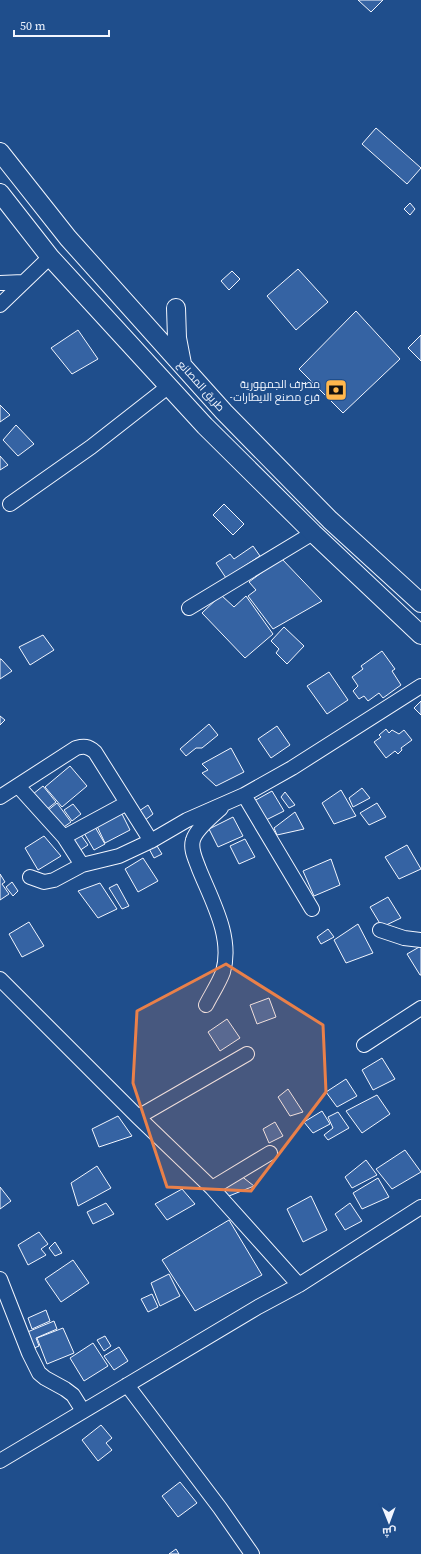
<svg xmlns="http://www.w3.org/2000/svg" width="421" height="1554" viewBox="0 0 421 1554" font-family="'Source Serif 4',Cairo,serif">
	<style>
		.building { fill: #3563a3; stroke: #f2f6ff }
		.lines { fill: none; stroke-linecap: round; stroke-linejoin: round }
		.minor-casing { stroke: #f2f6ff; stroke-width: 16 }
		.major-casing { stroke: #f2f6ff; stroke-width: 20 }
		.minor { stroke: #1f4e8c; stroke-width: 14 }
		.major { stroke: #1f4e8c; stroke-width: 18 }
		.marked { fill: #ea8049; fill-opacity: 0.2; stroke: #ea8049; stroke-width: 3; stroke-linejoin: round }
		.labels { text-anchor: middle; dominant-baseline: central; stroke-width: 3; stroke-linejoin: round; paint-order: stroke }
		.poi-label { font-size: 11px; fill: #f2f6ff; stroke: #1f4e8c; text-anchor: end }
		.street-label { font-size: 11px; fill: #f2f6ff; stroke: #1f4e8c }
	</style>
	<rect width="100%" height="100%" fill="#1f4e8c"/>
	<path class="building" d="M358 0H383L371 12Z
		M376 128 421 168 407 184 362 144Z
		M410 203 415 209 410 215 404 209Z
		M298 269 328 302 296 330 267 296Z
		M232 271 240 279 229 290 221 281Z
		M356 311 400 359 343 413 299 369Z
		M78 330 98 359 72 374 51 348Z
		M421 335V361L408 348Z
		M0 405 10 415 0 422Z
		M16 425 34 444 18 456 3 440Z
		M0 456 8 465 0 470Z
		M224 504 244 524 233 535 213 515Z
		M253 546 260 556 226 578 216 563 230 554 234 559Z
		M281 558 322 601 273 629 248 596 256 590 249 582Z
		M221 595 234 607 246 596 273 634 245 658 202 613Z
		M284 627 304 646 287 664 276 653 279 649 271 641Z
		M43 635 54 650 30 665 19 647Z
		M382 651 395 669 392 671 401 685 383 698 379 693 368 701 364 696 359 699 353 691 358 686 352 677 363 669 361 666Z
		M0 659H1L12 671 0 679Z
		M329 672 348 700 327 714 307 686Z
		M421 701V715L414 708Z
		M0 716 5 720 0 725Z
		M209 724 218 735 202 748H196L186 756 180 749Z
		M277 726 290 745 271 758 258 739Z
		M386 729 389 733 392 730 399 734 404 730 412 740 401 748 402 750 398 754 395 751 386 758 374 742 381 737 379 735Z
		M231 748 244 772 216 786 202 773 208 770 202 764Z
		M70 766 87 786 62 807 45 787Z
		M43 786 56 802 46 810 33 794Z
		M362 788 370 798 353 807 349 798Z
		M341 790 356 816 334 824 322 803Z
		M272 791 284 811 266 820 254 801Z
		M285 792 295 805 289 808 281 797Z
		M57 803 71 822 61 829 47 811Z
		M377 803 386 817 369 825 360 813Z
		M73 804 81 814 72 821 64 810Z
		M148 805 153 814 145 820 139 811Z
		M120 810 130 830 105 843 95 822Z
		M295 812 304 829 277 835 274 828Z
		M233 817 243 836 218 847 209 829Z
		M95 827 105 844 94 850 84 833Z
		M78 831 88 845 79 851 69 836Z
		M44 836 61 856 38 870 25 848Z
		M245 839 255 857 239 864 230 846Z
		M154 841 162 854 154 858 147 845Z
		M407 845 421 869 399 879 385 857Z
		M143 858 158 881 138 892 125 869Z
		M331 859 340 885 314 896 303 871Z
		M0 874 5 882 2 884 9 894 0 900Z
		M12 882 18 891 13 896 6 887Z
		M100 883 117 909 98 918 78 891Z
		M117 884 129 906 122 909 109 888Z
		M388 897 401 918 382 927 370 907Z
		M29 922 44 946 22 957 9 934Z
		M358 924 373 953 346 963 334 940Z
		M328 929 334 937 321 944 317 937Z
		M421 946V975H420L407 954Z
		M269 998 276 1017 257 1024 250 1005Z
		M227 1019 240 1038 220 1051 208 1032Z
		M382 1058 395 1079 373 1090 362 1070Z
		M346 1079 357 1096 337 1107 326 1092Z
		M288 1089 303 1112 290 1116 278 1097Z
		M377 1095 390 1114 362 1133 346 1111Z
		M322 1111 330 1124 313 1133 304 1122Z
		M338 1112 349 1128 328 1140 324 1135 333 1128 328 1117Z
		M118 1116 132 1136 99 1147 92 1129Z
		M275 1122 283 1136 269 1143 263 1129Z
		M405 1150 421 1172 392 1189 376 1169Z
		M366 1160 377 1175 352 1188 345 1177Z
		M97 1166 111 1188 78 1206 71 1183Z
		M240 1175 254 1186 229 1196 222 1188Z
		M378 1178 389 1197 362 1209 353 1193Z
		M0 1187 11 1201 0 1209Z
		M182 1189 195 1204 167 1220 155 1204Z
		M311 1196 327 1230 303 1242 287 1209Z
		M106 1203 114 1214 93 1224 87 1212Z
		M350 1203 362 1221 345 1230 335 1214Z
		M229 1220 262 1275 195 1311 162 1260Z
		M39 1232 48 1244 41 1249 46 1255 28 1265 18 1245Z
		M55 1242 62 1253 55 1256 49 1248Z
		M73 1260 89 1283 61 1302 45 1279Z
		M169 1274 180 1296 160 1306 151 1283Z
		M152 1294 158 1307 148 1312 141 1299Z
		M46 1310 50 1321 32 1329 28 1318Z
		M54 1321 57 1329 36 1338 39 1346 32 1349 25 1333Z
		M63 1328 74 1353 47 1364 37 1338Z
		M105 1336 111 1346 104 1351 97 1340Z
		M93 1343 108 1366 84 1381 70 1358Z
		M119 1347 128 1361 114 1370 104 1356Z
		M101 1425 112 1438 106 1443 112 1450 98 1461 82 1440Z
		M180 1482 197 1503 178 1517 162 1496Z
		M176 1549 179 1554H169Z"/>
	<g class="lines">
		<g class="minor-casing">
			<path id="minor" d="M0 283 23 282
				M0 305 50 257
				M10 504 91 447 169 386
				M189 608 313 533
				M18 786 64 837 82 865
				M244 795 312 909
				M0 797 76 748C84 746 88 746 95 752L151 841
				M64 837 127 803
				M30 877 44 882 54 880 82 865 119 856 151 841 187 820 244 795 292 768 421 686
				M380 930 404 938 421 940
				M0 979 138 1117 212 1188 299 1285
				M206 1005C211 995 219 983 223 972 233 937 212 901 199 869 196 860 190 850 193 840 196 829 213 816 221 808
				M364 1045 421 1008
				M138 1117 247 1054
				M212 1188 270 1153
				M0 1279 29 1353 39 1373 45 1378 65 1389 73 1395 83 1411
				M127 1385 220 1508 252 1554
				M0 1461 258 1307 299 1285 421 1207"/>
		</g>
		<g class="major-casing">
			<path id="major" d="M0 152 68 238 224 412 330 520 421 603
				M0 193 50 257 205 426 313 533 421 635
				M176 308 177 338 182 364"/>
		</g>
		<use href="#minor" class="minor"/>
		<use href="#major" class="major"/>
	</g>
	<path class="marked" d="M226 964 323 1025 326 1092 251 1191 167 1187 133 1083 137 1011Z"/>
	<defs>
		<g id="bank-square" transform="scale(1.15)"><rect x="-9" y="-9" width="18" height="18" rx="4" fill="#ffb74d" stroke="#1f4e8c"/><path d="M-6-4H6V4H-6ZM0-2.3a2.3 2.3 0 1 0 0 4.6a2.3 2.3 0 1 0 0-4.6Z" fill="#111"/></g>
	</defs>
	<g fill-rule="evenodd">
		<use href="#bank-square" x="336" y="390"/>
	</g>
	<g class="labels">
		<g class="poi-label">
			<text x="320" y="384">مصرف الجمهورية<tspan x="320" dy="13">-فرع مصنع الايطارات</tspan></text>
		</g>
		<g class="street-label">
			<text transform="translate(201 386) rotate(48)">طريق المصانع</text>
		</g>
	</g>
	<g transform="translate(389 1522) rotate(179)" stroke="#1f4e8c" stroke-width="3" paint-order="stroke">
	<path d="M0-3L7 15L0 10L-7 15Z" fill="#f2f6ff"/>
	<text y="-6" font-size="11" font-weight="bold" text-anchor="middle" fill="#f2f6ff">ش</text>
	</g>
	<path d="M14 30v6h95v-6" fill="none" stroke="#f2f6ff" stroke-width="2"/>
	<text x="20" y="30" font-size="12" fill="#f2f6ff" stroke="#1f4e8c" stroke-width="3" paint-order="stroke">50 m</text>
</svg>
